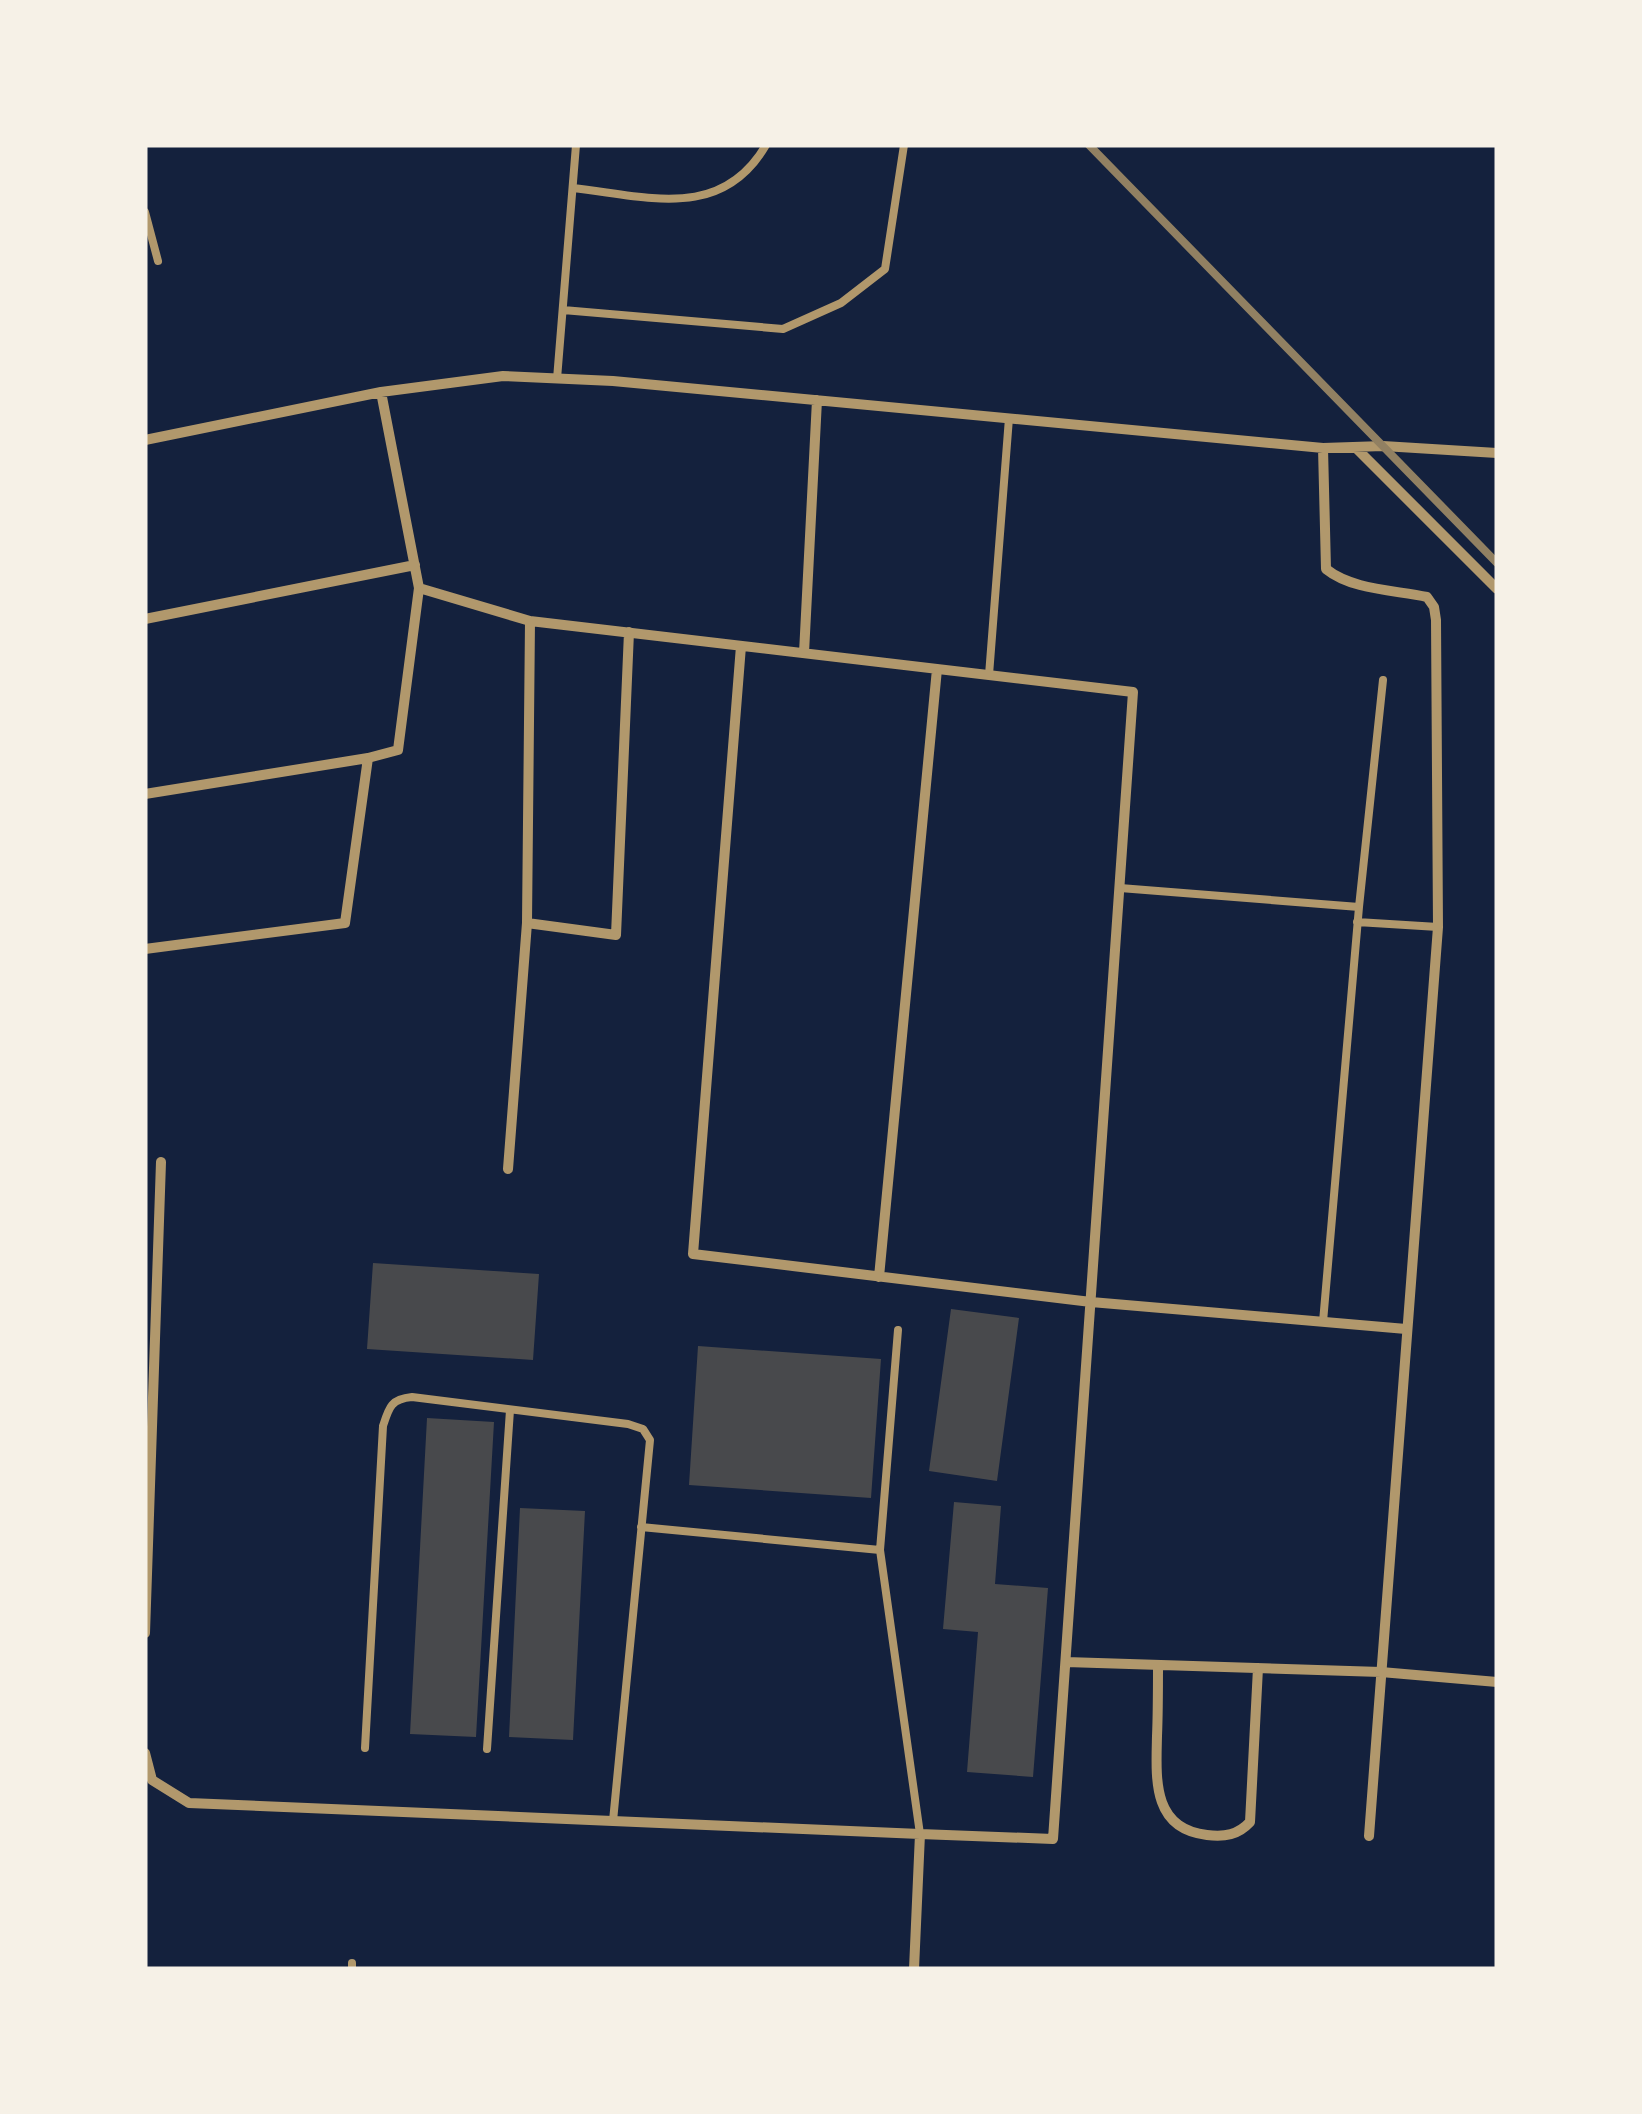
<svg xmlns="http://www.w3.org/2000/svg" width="1642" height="2114" viewBox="0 0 1642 2114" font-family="'Nunito Sans',sans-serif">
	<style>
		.building { fill: #48494c }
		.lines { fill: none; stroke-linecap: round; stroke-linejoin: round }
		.service { stroke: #b1986c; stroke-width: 8 }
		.minor { stroke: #b1986c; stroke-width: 10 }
		.rail { stroke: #918062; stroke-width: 8 }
	</style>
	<rect width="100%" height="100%" fill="#14213d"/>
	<path class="building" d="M373 1263 539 1274 533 1360 367 1349Z
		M951 1309 1019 1318 997 1481 929 1471Z
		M698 1346 881 1359 871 1498 689 1485Z
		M427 1418 494 1422 476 1737 410 1734Z
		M954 1502 1001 1506 995 1584 1048 1588 1033 1777 967 1772 978 1632 943 1629Z
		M520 1508 585 1511 573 1740 509 1737Z"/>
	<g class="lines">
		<path class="service" d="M573 188C646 196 721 222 766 145
			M145 212 158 261
			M563 310 783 329 841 303 885 269 904 145
			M557 379 576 145
			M989 675 1009 418
			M1120 888 1359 907
			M1357 922 1438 927
			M1323 1322 1359 907 1383 680
			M898 1330 880 1550 920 1834
			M641 1527 880 1550
			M365 1748 383 1426C389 1407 391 1399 412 1397L628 1424 643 1429 650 1440 613 1821
			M487 1749 510 1410
			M352 1969V1963"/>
		<path class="minor" d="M145 440 381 392 503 376 613 381 1323 448 1383 446 1497 453
			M1355 447 1497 589
			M1323 448 1326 569C1352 590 1395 590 1427 597L1434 607 1436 620 1438 927 1369 1836
			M419 588 530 621 1133 692 1053 1839 920 1834 914 1969
			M145 619 415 565
			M741 646 693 1254 1091 1302 1406 1329
			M804 653 817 400
			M145 794 368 758 398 750 419 588 381 392
			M527 923 616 935 629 632
			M145 949 345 923 368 758
			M508 1169 527 923 530 621
			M879 1277 937 669
			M145 1633 161 1162
			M1066 1662 1381 1672 1497 1682
			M1158 1665C1158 1689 1158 1713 1157 1736 1156 1779 1152 1829 1207 1835 1225 1837 1238 1835 1250 1822L1258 1668
			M145 1753 152 1780 189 1803 920 1834"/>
		<path class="rail" d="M1089 145 1497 563"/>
	</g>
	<rect width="1642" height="2114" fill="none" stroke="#f6f1e7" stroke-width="295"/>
</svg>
